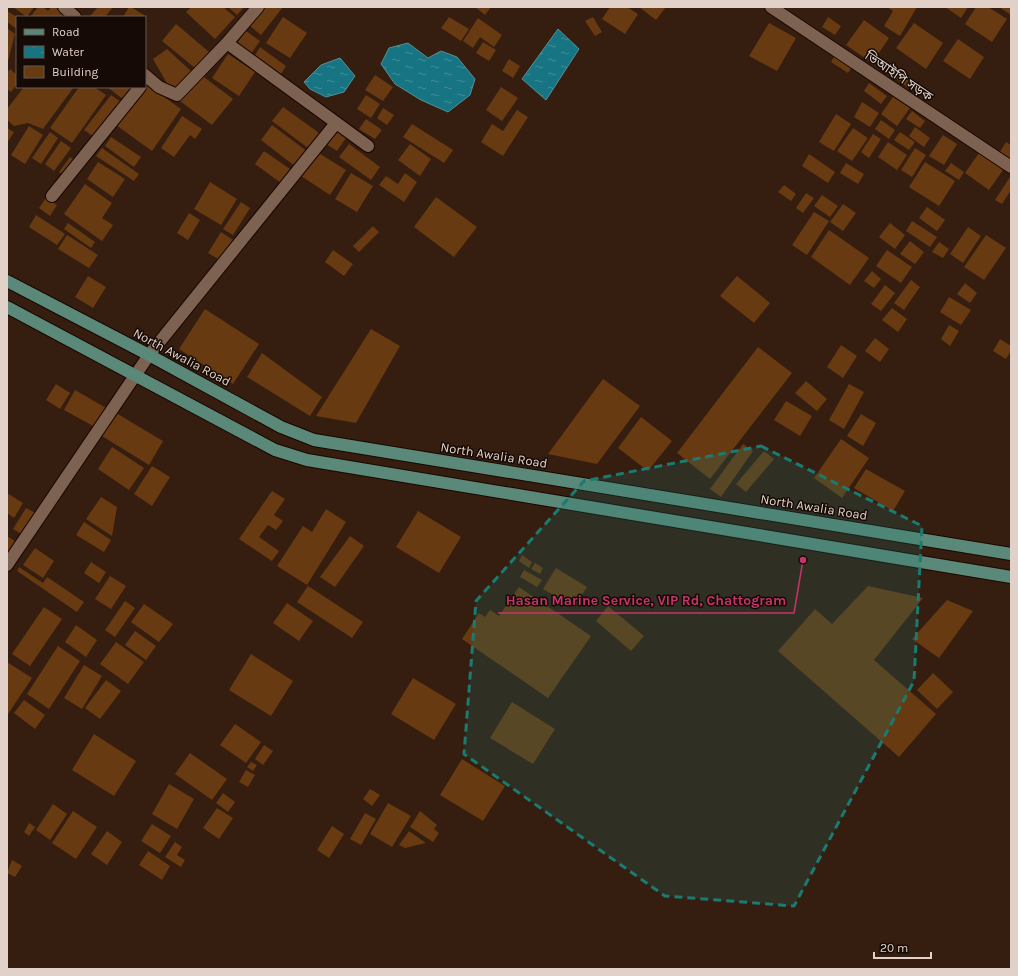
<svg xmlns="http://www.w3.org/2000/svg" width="1018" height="976" viewBox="0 0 1018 976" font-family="Karla,'Noto Sans Bengali',sans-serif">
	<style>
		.water { fill: url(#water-ripples); stroke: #549097 }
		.building { fill: #683a12 }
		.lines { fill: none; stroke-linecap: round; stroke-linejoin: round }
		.minor-casing { stroke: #1b0600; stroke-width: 14 }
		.major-casing { stroke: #1b0600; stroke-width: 14 }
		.minor { stroke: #7d6151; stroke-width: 12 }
		.major { stroke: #5a8979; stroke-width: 12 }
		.marked { fill: #1a7b72; fill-opacity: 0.2; stroke: #1a7b72; stroke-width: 3; stroke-dasharray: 8 5; stroke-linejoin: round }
		.labels { text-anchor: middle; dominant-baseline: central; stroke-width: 3; stroke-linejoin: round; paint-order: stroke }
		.street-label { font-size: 13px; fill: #e2d1c8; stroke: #150a05 }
		.leader { fill: none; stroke: #c7346b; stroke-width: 1.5 }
		.callout-dot { fill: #c7346b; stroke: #150a05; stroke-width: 1.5 }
		.callout-label { font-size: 14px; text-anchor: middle; font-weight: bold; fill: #c7346b; stroke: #150a05; stroke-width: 3; stroke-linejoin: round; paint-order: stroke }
	</style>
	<defs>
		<pattern id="water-ripples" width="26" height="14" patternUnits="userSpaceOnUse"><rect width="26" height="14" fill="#177482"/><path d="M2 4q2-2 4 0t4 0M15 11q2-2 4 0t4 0" fill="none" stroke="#448d98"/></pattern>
	</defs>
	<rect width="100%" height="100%" fill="#351d0f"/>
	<path class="water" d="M558 29 579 49 546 100 522 79Z
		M408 43 428 58 441 51 457 57 475 79 470 95 448 112 421 100 395 84 381 64 389 48Z
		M340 58 355 76 344 92 326 97 310 89 304 82 321 65Z"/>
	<path class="building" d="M13 7H34L27 17Z
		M38 7H43L48 11 51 7H55L68 17H33L31 16Z
		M98 7H113L105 17H89Z
		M129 7H131L144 15 143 17H123Z
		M191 7H223L235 17 215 39 186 12Z
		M228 7H244L237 15Z
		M265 7H283L261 35 250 26Z
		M475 7H491L485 15Z
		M610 7H627L638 14 625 34 602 19Z
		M639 7H666L656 20Z
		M887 7H917L900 36 884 26 893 11Z
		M945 7H968L961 18Z
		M976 7H988L1007 19 992 42 965 24Z
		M999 7H1011V15Z
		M7 11 17 17V29L7 22Z
		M283 17 307 33 290 58 266 43Z
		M449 17 469 29 461 41 441 28Z
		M593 17 602 32 595 36 585 21Z
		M828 17 841 26 835 35 822 27Z
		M478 18 502 35 494 47 480 37 473 48 463 41Z
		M864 20 889 38 872 63 846 45Z
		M769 23 796 38 777 71 749 56Z
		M914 23 943 43 926 69 896 48Z
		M176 24 209 52 195 68 162 41Z
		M7 28 15 34 7 65Z
		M246 31 260 41 250 55 236 45Z
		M958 39 984 57 970 79 943 61Z
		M483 42 496 50 489 61 476 53Z
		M260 47 286 66 281 74 255 55Z
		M167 49 193 73 176 88 169 87 153 59Z
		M228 54 255 72 239 96 212 78Z
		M835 55 853 66 848 73 831 62Z
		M509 59 520 66 513 78 502 71Z
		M896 67 912 79 907 87 891 74Z
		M10 69 17 75V84L11 92 7 89V73Z
		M200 74 233 99 212 125 180 101Z
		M375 75 393 87 383 101 365 90Z
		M869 83 887 96 881 104 864 91Z
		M146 84 181 109 152 151 116 125Z
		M24 87H74L43 129 28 123 14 126 7 120V109Z
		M79 87H94L106 95 72 143 50 128Z
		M107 87H131L123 99Z
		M501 87 518 98 502 121 486 110Z
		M111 95 121 102 94 137 84 130Z
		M366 95 380 104 371 118 357 109Z
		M893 97 910 108 897 126 881 114Z
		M862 102 879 113 870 127 854 117Z
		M283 107 319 133 308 148 272 121Z
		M383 108 394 115 387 125 377 118Z
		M517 110 528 117 503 156 481 142 492 124 503 131Z
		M912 111 925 121 920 128 906 119Z
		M836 114 851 124 834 151 819 142Z
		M182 116 202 129 195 139 190 135 174 157 161 148Z
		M366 119 382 130 375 139 359 129Z
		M881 120 895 130 889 139 875 129Z
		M412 124 453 150 444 163 403 137Z
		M272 125 308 152 296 167 261 140Z
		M29 126 43 135 25 164 11 155Z
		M915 127 930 138 924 147 909 136Z
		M7 128 14 132 7 143Z
		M853 128 868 138 852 161 837 151Z
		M335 130 346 138 337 151 326 144Z
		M50 132 58 138 41 164 32 158Z
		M900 132 915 142 909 150 894 140Z
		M873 134 881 139 869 158 861 152Z
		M943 135 957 144 944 165 929 156Z
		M111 137 141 157 134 167 105 146Z
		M61 141 71 148 54 171 45 164Z
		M888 142 907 155 897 170 878 157Z
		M1006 142 1011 145V163L998 155Z
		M349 144 380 167 371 180 339 157Z
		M410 144 431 159 420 176 398 160Z
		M102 148 139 174 134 181 96 156Z
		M915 148 926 155 912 177 901 170Z
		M264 151 290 169 281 183 255 164Z
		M317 152 346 170 330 195 301 176Z
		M979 153 1003 170 989 190 965 173Z
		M809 154 835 172 828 183 802 166Z
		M70 157 76 161 65 177 59 172Z
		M98 162 125 179 113 197 87 179Z
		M925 162 955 181 939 206 909 187Z
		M846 163 864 174 858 184 840 173Z
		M951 163 964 172 959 180 945 171Z
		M351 173 373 186 357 212 335 199Z
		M405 173 417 182 404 202 379 185 386 176 398 184Z
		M1010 177 1011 190 1002 204 995 200Z
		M210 182 237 199 221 225 194 209Z
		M85 184 112 203 102 218 113 225 102 241 64 214Z
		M784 185 796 194 791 201 778 192Z
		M806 193 814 198 803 213 796 208Z
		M822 195 838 206 830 217 814 206Z
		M436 197 477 227 454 257 414 227Z
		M46 198 57 205 50 216 39 208Z
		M241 202 250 208 233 235 223 229Z
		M843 204 856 213 843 231 830 222Z
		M927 207 945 220 937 231 919 218Z
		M814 212 829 221 807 255 792 245Z
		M189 213 200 220 188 240 177 233Z
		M36 215 65 234 57 245 29 227Z
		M912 221 937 237 930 247 906 231Z
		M68 223 95 242 91 248 64 229Z
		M890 223 905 235 895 249 879 237Z
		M373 226 379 232 359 252 353 246Z
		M968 227 981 236 963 263 950 254Z
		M829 230 869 258 850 285 811 257Z
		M221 232 233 240 220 260 208 253Z
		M67 235 98 255 89 268 58 249Z
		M986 235 1006 248 984 280 964 267Z
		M910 241 924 252 915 264 900 254Z
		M939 242 949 249 943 258 932 252Z
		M333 250 353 264 344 276 325 262Z
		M887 250 912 267 901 283 876 266Z
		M872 271 881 279 874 288 864 281Z
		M88 276 106 287 93 308 75 297Z
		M737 276 770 303 754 323 720 296Z
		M911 280 920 287 904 310 894 303Z
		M965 283 977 293 970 303 957 294Z
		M885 285 895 293 881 311 871 304Z
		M949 297 971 310 961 325 940 312Z
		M892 308 907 319 898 332 882 320Z
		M205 309 259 344 233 384 179 349Z
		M949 325 959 331 950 346 941 339Z
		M371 329 400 346 356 423 316 416Z
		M875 338 889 349 880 362 865 351Z
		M1000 339 1011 346V351L1006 359 993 351Z
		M841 345 857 356 843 378 827 367Z
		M758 347 792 373 710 479 677 453Z
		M262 353 322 397 310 416 247 377Z
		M603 379 640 406 597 464 548 454Z
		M806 381 827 399 817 411 795 393Z
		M56 384 70 393 60 409 46 400Z
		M849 384 864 392 844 429 829 420Z
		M75 390 106 408 95 427 64 410Z
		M786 401 812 416 800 436 774 420Z
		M116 413 163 441 149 465 102 436Z
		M861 414 876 423 863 446 847 436Z
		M641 417 672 441 648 471 618 448Z
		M841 439 869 458 842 498 814 478Z
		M743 444 753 451 721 497 710 489Z
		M112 447 144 468 129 490 98 469Z
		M764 451 774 459 746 492 736 484Z
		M152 466 170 477 152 506 134 494Z
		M866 469 905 491 893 511 854 488Z
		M272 491 285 499 274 515 283 521 276 530 268 525 259 537 279 551 272 561 239 539Z
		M7 493 23 503 14 518 7 513Z
		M101 497 117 507 112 536 86 519Z
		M26 508 39 515 26 537 13 529Z
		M326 509 346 522 307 585 277 566 303 526 312 532Z
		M418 511 461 537 439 573 396 547Z
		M84 522 111 540 104 552 76 535Z
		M7 536 15 541 9 552 7 550Z
		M350 536 364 546 335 587 320 577Z
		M35 548 54 561 43 578 23 565Z
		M522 555 532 562 529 568 519 561Z
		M91 562 106 572 99 583 84 573Z
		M535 563 543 568 540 574 531 569Z
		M19 567 43 583 47 577 84 602 77 612 17 571Z
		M556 568 587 587 574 607 543 589Z
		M524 570 542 580 537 587 520 577Z
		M110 576 126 586 111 609 95 599Z
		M308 586 363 622 352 638 297 602Z
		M868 586 923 598 874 660 936 714 899 757 778 651 815 609 832 624Z
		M519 587 591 636 548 698 462 639 479 613 485 617 490 610 499 616Z
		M947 600 973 611 939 658 912 639Z
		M125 601 135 608 115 637 105 630Z
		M287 603 313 621 299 641 273 623Z
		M144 604 173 624 159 642 131 622Z
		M608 606 644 636 631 651 596 621Z
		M44 607 62 619 30 666 12 654Z
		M76 625 97 640 86 657 65 642Z
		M135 631 156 646 146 660 125 645Z
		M116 642 144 662 128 684 100 664Z
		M58 646 80 661 49 709 27 694Z
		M251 654 293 681 271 716 229 690Z
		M7 662 32 678 8 714H7Z
		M84 665 102 676 82 709 64 698Z
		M933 673 953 692 937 709 917 690Z
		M413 678 456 704 434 740 391 714Z
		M106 680 121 691 100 719 85 708Z
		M24 700 45 715 35 729 14 713Z
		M512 702 555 729 533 764 490 738Z
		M235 724 261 742 246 763 220 745Z
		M94 734 136 761 114 796 72 770Z
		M264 745 273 751 263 765 255 759Z
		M190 753 227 779 212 800 175 774Z
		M462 759 505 786 483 821 440 795Z
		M251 762 257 765 253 771 247 767Z
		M246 770 255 775 248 787 239 782Z
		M169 784 194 799 177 829 152 814Z
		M370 789 380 795 372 806 363 799Z
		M223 793 235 802 228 812 216 803Z
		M388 803 411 816 392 847 370 834Z
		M53 804 67 814 50 840 36 830Z
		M217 808 233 818 219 839 203 828Z
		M73 811 97 827 76 859 52 843Z
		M420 811 437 825 434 829 439 833 433 842 410 827Z
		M365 813 376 819 361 845 350 839Z
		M29 823 35 827 29 836 24 832Z
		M152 824 171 836 160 853 141 841Z
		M332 826 344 834 329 858 317 850Z
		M107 831 122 842 107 865 91 854Z
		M409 831 426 843 405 848 399 845Z
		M175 842 182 847 177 855 185 860 181 867 165 857Z
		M148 851 170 866 162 880 139 865Z
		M12 860 22 866 15 877 7 873Z"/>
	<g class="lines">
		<g class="minor-casing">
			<path id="minor" d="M64 7 75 17
				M771 7 1011 167
				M227 43 368 146
				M145 75 159 87 177 95 227 43 258 7
				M52 196 140 87
				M7 565 149 355 336 123"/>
		</g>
		<g class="major-casing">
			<path id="major" d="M7 281 149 355 281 427 314 440 1011 554
				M7 307 275 450 307 460 1011 577"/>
		</g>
		<use href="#minor" class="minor"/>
		<use href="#major" class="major"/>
	</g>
	<path class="marked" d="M761 446 922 526 914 681 794 906 665 896 464 754 476 601 584 481Z"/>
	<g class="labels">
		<g class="street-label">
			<text transform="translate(899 76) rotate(34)">ভিআইপি সড়ক</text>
			<text transform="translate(182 357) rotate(28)">North Awalia Road</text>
			<text transform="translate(494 455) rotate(9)">North Awalia Road</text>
			<text transform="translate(814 507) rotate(9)">North Awalia Road</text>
		</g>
	</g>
	<path class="leader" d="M803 560L794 613H498"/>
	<circle class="callout-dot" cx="803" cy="560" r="4"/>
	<g class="callout-label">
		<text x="646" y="605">Hasan Marine Service, VIP Rd, Chattogram</text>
	</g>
	<rect width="1018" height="976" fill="none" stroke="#e2d1c8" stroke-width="16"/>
	<rect x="16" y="16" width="130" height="72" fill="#150a05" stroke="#675a53"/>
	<rect x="24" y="29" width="20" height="6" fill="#5a8979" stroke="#675a53"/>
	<text x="52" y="36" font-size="12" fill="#e2d1c8">Road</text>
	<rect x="24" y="46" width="20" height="12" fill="url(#water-ripples)" stroke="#675a53"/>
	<text x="52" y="56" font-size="12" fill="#e2d1c8">Water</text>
	<rect x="24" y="66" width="20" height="12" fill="#683a12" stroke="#675a53"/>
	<text x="52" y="76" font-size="12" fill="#e2d1c8">Building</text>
	<path d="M874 952v6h57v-6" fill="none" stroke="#e2d1c8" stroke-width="2"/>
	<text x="880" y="952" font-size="12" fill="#e2d1c8" stroke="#150a05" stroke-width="3" paint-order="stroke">20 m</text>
</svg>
